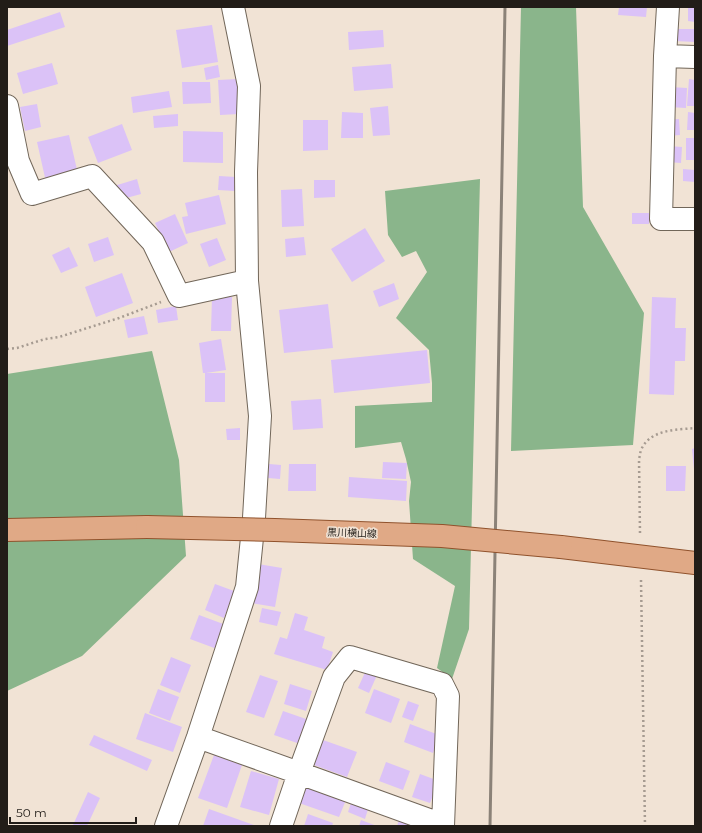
<svg xmlns="http://www.w3.org/2000/svg" width="702" height="833" viewBox="0 0 702 833" font-family="Montserrat,'Noto Sans JP',sans-serif">
	<style>
		.forest { fill: #8ab58b }
		.building { fill: #dbc2f7 }
		.lines { fill: none; stroke-linecap: round; stroke-linejoin: round }
		.minor-casing { stroke: #716659; stroke-width: 24 }
		.major-casing { stroke: #90522c; stroke-width: 24 }
		.path { stroke: #a69b91; stroke-width: 2.5; stroke-dasharray: 2 3; stroke-linecap: butt }
		.minor { stroke: #fff; stroke-width: 22 }
		.major { stroke: #e0a986; stroke-width: 22 }
		.rail { stroke: #8b8278; stroke-width: 3 }
		.major-bridge-casing { stroke: #90522c; stroke-width: 24; stroke-linecap: butt }
		.major-bridge { stroke: #e0a986; stroke-width: 22 }
		.labels { text-anchor: middle; dominant-baseline: central; stroke-width: 3; stroke-linejoin: round; paint-order: stroke }
		.street-label { font-size: 10px; fill: #221d18; stroke: #f1e3d5 }
	</style>
	<rect width="100%" height="100%" fill="#f1e3d5"/>
	<path class="forest" d="M521 7H576L583 207 644 313 633 445 511 451Z
		M480 179 469 629 452 679 437 668 455 586 413 559 409 501 411 482 406 459 401 442 355 448V406L432 402V383L429 350 396 318 427 272 416 251 402 257 388 235 385 191Z
		M152 351 179 460 186 556 82 656 7 691V374Z"/>
	<path class="building" d="M619 7H647L646 17 618 15Z
		M688 8H695V22L688 21Z
		M60 12 65 27 7 46V30Z
		M212 25 218 62 182 68 176 30Z
		M675 29H695V42L675 41Z
		M383 30 384 47 349 50 348 32Z
		M52 63 58 84 23 94 17 73Z
		M391 64 393 88 354 91 352 67Z
		M218 65 220 77 206 80 204 68Z
		M237 79 239 114 220 115 218 80Z
		M689 79 695 80V106H687Z
		M182 82H210L211 103 183 104Z
		M670 87 687 88 686 108 669 107Z
		M169 91 172 107 133 113 131 97Z
		M37 104 41 127 25 131 20 107Z
		M388 106 390 135 373 136 370 108Z
		M342 112 363 113V138H341Z
		M688 112 695 113V130H687Z
		M178 114V126L154 128 153 116Z
		M679 119 680 135 668 136 667 120Z
		M303 120H328V150L303 151Z
		M122 124 132 150 98 163 88 137Z
		M183 131 223 132V163L183 162Z
		M69 135 78 174 46 182 37 142Z
		M686 138H695V160H686Z
		M669 146 682 147 681 163 668 162Z
		M683 169 695 170V182L683 181Z
		M219 176 236 177 235 191 218 190Z
		M137 179 141 194 119 200 114 186Z
		M314 180H335V197L314 198Z
		M302 189 304 226 282 227 281 190Z
		M219 195 226 224 186 234 182 217 188 216 185 203Z
		M632 213H649V224H632Z
		M175 214 188 243 169 252 155 223Z
		M365 228 385 261 352 282 331 249Z
		M108 237 114 255 94 262 88 244Z
		M304 237 306 255 286 257 285 239Z
		M217 238 226 260 209 267 200 244Z
		M69 247 78 266 61 273 52 255Z
		M122 273 133 303 96 317 85 287Z
		M394 283 399 299 379 307 373 291Z
		M212 297H232L231 331H211Z
		M652 297 676 298 675 328H686L685 361H675L674 395 649 394Z
		M328 304 333 348 284 353 279 310Z
		M176 306 178 320 158 323 156 310Z
		M144 316 148 334 128 338 124 320Z
		M221 339 226 370 206 373H225V402H205V373H203L199 343Z
		M427 350 430 383 334 393 331 360Z
		M321 399 323 428 293 430 291 401Z
		M240 428V440H227L226 429Z
		M695 448V469H694L692 449Z
		M383 462 407 463 406 479 382 478Z
		M269 464 281 465 280 479 268 478Z
		M289 464H316V491H288Z
		M666 466H686L685 491H666Z
		M349 477 407 481 406 501 348 497Z
		M258 564 282 568 275 607 251 603Z
		M215 584 234 591 224 618 205 610Z
		M262 608 281 612 277 626 259 622Z
		M295 613 308 617 304 630 325 637 322 648 333 652 327 670 274 654 280 637 287 639Z
		M199 615 226 625 217 649 190 639Z
		M171 657 191 665 180 693 160 685Z
		M367 668 378 673 369 693 358 688Z
		M260 675 278 681 264 718 246 712Z
		M290 684 312 691 306 711 284 704Z
		M158 689 179 697 170 721 149 713Z
		M374 689 400 699 391 723 365 713Z
		M408 701 419 705 413 721 402 717Z
		M283 711 309 720 300 744 274 735Z
		M145 713 182 727 173 752 136 739Z
		M410 724 439 735 433 753 404 742Z
		M94 735 152 760 147 771 89 745Z
		M323 740 357 752 347 777 314 765Z
		M214 755 242 765 227 808 198 798Z
		M386 762 410 771 403 790 379 781Z
		M251 771 279 779 269 815 240 807Z
		M420 774 439 781 430 803 412 797Z
		M306 786 346 800 339 817 299 803Z
		M88 792 100 798 87 826H76L73 825Z
		M352 800 369 806 365 819 348 812Z
		M209 809 257 826H203Z
		M308 814 333 823 332 826H304Z
		M400 817 414 826H397Z
		M361 820 377 826H359Z"/>
	<g class="lines">
		<g class="minor-casing">
			<path id="minor" d="M668 7 665 56 661 219H695
				M665 56 695 57
				M7 106 18 161 32 194 92 176 153 242 179 296 247 281
				M198 737 299 773 281 826
				M166 826 198 737 247 587 254 518 260 416 247 281 246 172 249 86 233 7
				M443 826 448 696 442 684 350 657 334 677 299 773 443 825"/>
		</g>
		<g class="major-casing">
			<path id="major" d="M7 530 147 527
				M561 547 695 563"/>
		</g>
		<path class="path" d="M7 349 17 348 45 339 59 337 119 318 161 302
			M640 533 639 459C640 456 640 453 641 450 650 429 676 430 695 428
			M641 580 645 826"/>
		<use href="#minor" class="minor"/>
		<use href="#major" class="major"/>
		<path class="rail" d="M490 826 505 7"/>
		<g class="major-bridge-casing">
			<path id="major-bridge" d="M147 527 275 530 442 536 561 547"/>
		</g>
		<use href="#major-bridge" class="major-bridge"/>
	</g>
	<g class="labels">
		<g class="street-label">
			<text transform="translate(352 533) rotate(2)">黒川横山線</text>
		</g>
	</g>
	<rect width="702" height="833" fill="none" stroke="#221d18" stroke-width="16"/>
	<path d="M10 817v6h126v-6" fill="none" stroke="#221d18" stroke-width="2"/>
	<text x="16" y="817" font-size="12" fill="#221d18" stroke="#f1e3d5" stroke-width="3" paint-order="stroke">50 m</text>
</svg>
